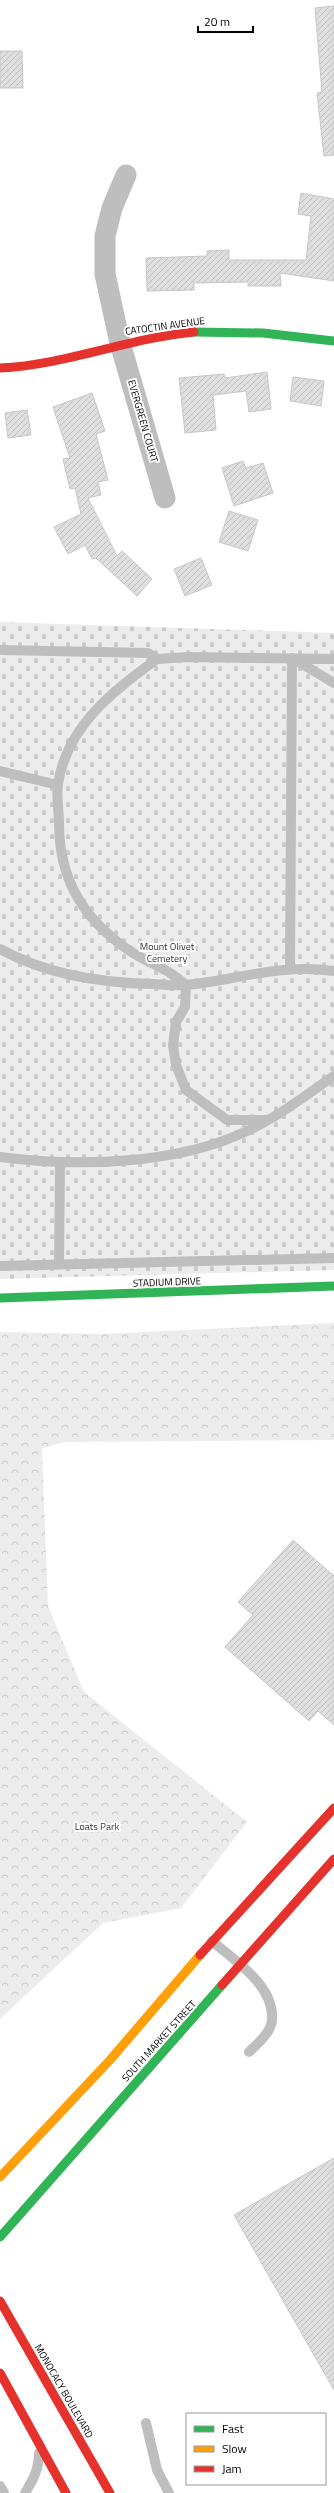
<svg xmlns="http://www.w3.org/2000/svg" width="334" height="2493" viewBox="0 0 334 2493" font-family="'Titillium Web',sans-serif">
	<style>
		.forest { fill: url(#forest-crowns) }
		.cemetery { fill: url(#cemetery-stones) }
		.building { fill: url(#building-hatch); stroke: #c7c7c7 }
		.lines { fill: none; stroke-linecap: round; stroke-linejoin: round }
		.lane { stroke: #bebebe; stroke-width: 10 }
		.street { stroke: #bebebe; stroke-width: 21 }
		.fast { stroke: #30b455; stroke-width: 9 }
		.slow { stroke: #ff9f0a; stroke-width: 9 }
		.jam { stroke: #e5322d; stroke-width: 9 }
		.labels { text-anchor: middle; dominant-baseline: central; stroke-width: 4; stroke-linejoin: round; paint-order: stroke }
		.street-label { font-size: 10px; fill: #000; stroke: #fff }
		.park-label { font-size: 10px; fill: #333; stroke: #fff }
	</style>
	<defs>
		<pattern id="forest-crowns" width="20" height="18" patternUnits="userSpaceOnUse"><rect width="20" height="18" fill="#ececec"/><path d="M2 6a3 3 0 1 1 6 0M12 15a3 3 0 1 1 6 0" fill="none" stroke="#c9c9c9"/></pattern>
		<pattern id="cemetery-stones" width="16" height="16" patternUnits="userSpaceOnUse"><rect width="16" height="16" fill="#ececec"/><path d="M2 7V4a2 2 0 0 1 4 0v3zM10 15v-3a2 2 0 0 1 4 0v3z" fill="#c9c9c9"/></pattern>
		<pattern id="building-hatch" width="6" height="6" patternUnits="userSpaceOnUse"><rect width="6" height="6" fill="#dfdfdf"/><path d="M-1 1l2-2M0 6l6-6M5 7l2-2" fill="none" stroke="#bebebe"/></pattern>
	</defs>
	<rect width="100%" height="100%" fill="#fff"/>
	<path class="forest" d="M334 1323V1440L63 1442 42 1449 48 1606 84 1692 247 1822 181 1908 103 1923 0 2019V1332L101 1334Z"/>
	<path class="cemetery" d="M0 622 334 633V1270L0 1279Z"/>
	<path class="building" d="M334 6V155L324 156 317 93 322 92 315 8Z
		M0 51H22L23 88H0Z
		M301 193 334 199V281L280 273 281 286H248V282L194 283V290L147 291 146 258 207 256V251L229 250V260H306L311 216 298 214Z
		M267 372 271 409 249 412 246 391 213 395 216 430 185 433 179 378 224 374 225 378Z
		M293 377 324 381 321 406 290 401Z
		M92 393 105 431 96 434 108 480 98 482 101 495 88 498 117 556 122 551 152 579 137 596 96 558 92 559 85 545 68 554 54 527 81 514 75 488 70 489 63 459 70 458 53 407Z
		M27 410 31 435 8 438 5 413Z
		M243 461 246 468 263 463 273 493 234 506 222 468Z
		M229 511 258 520 248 551 219 542Z
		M201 558 212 585 185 596 174 569Z
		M293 1540 334 1576V1725L318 1711 309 1721 225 1647 253 1615 238 1602Z
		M334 2158V2390L234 2215Z"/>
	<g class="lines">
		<path class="lane" d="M0 650 148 653 157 659 189 657 334 659
			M157 659C113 691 67 726 58 784 56 796 59 811 59 823 59 853 67 884 85 909 98 927 120 946 140 957 157 966 172 972 186 985L185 1007 176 1022 173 1045 176 1065 186 1090 227 1120H267
			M0 771 58 785
			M0 949C47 975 100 983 153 984 164 985 175 986 186 985 238 980 280 963 334 971
			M290 967 292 658 334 683
			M0 1157C77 1167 176 1165 247 1131 278 1117 306 1095 334 1076
			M59 1265 60 1162
			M0 1266 334 1258
			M212 1941C235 1961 274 1985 272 2019 272 2032 257 2044 249 2052
			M146 2423 157 2470 169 2493
			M0 2486 4 2493
			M25 2493C33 2480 39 2469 39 2453"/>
		<path class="street" d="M126 175 112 208 105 236V274L120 343 165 498"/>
		<path class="fast" d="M194 332 263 333 334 341
			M0 1298 334 1286
			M0 2237 222 1985"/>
		<path class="slow" d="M0 2177 110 2060 200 1955"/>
		<path class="jam" d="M0 368C66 365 128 338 194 332
			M200 1955 334 1808
			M222 1985 334 1859
			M0 2301 110 2493
			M0 2373 66 2493"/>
	</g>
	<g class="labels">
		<g class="street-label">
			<text transform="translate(165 326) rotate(-8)">CATOCTIN AVENUE</text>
			<text transform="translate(143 421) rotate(74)">EVERGREEN COURT</text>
			<text transform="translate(167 1282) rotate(-2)">STADIUM DRIVE</text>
			<text transform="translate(159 2041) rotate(-48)">SOUTH MARKET STREET</text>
			<text transform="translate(64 2391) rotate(60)">MONOCACY BOULEVARD</text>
		</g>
		<g class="park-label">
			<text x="167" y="946">Mount Olivet<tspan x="167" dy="12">Cemetery</tspan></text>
			<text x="97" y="1826">Loats Park</text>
		</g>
	</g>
	<rect x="186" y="2413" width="140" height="72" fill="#ffffff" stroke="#999999"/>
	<rect x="194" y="2426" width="20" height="6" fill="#30b455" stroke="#999999"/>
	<text x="222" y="2433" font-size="12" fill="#000000">Fast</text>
	<rect x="194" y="2446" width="20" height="6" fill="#ff9f0a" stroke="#999999"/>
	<text x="222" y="2453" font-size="12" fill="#000000">Slow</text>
	<rect x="194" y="2466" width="20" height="6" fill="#e5322d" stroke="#999999"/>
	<text x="222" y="2473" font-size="12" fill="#000000">Jam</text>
	<path d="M198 26v6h55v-6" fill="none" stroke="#000000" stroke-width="2"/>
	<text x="204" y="26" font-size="12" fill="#000000" stroke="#ffffff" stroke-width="3" paint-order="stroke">20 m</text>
</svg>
